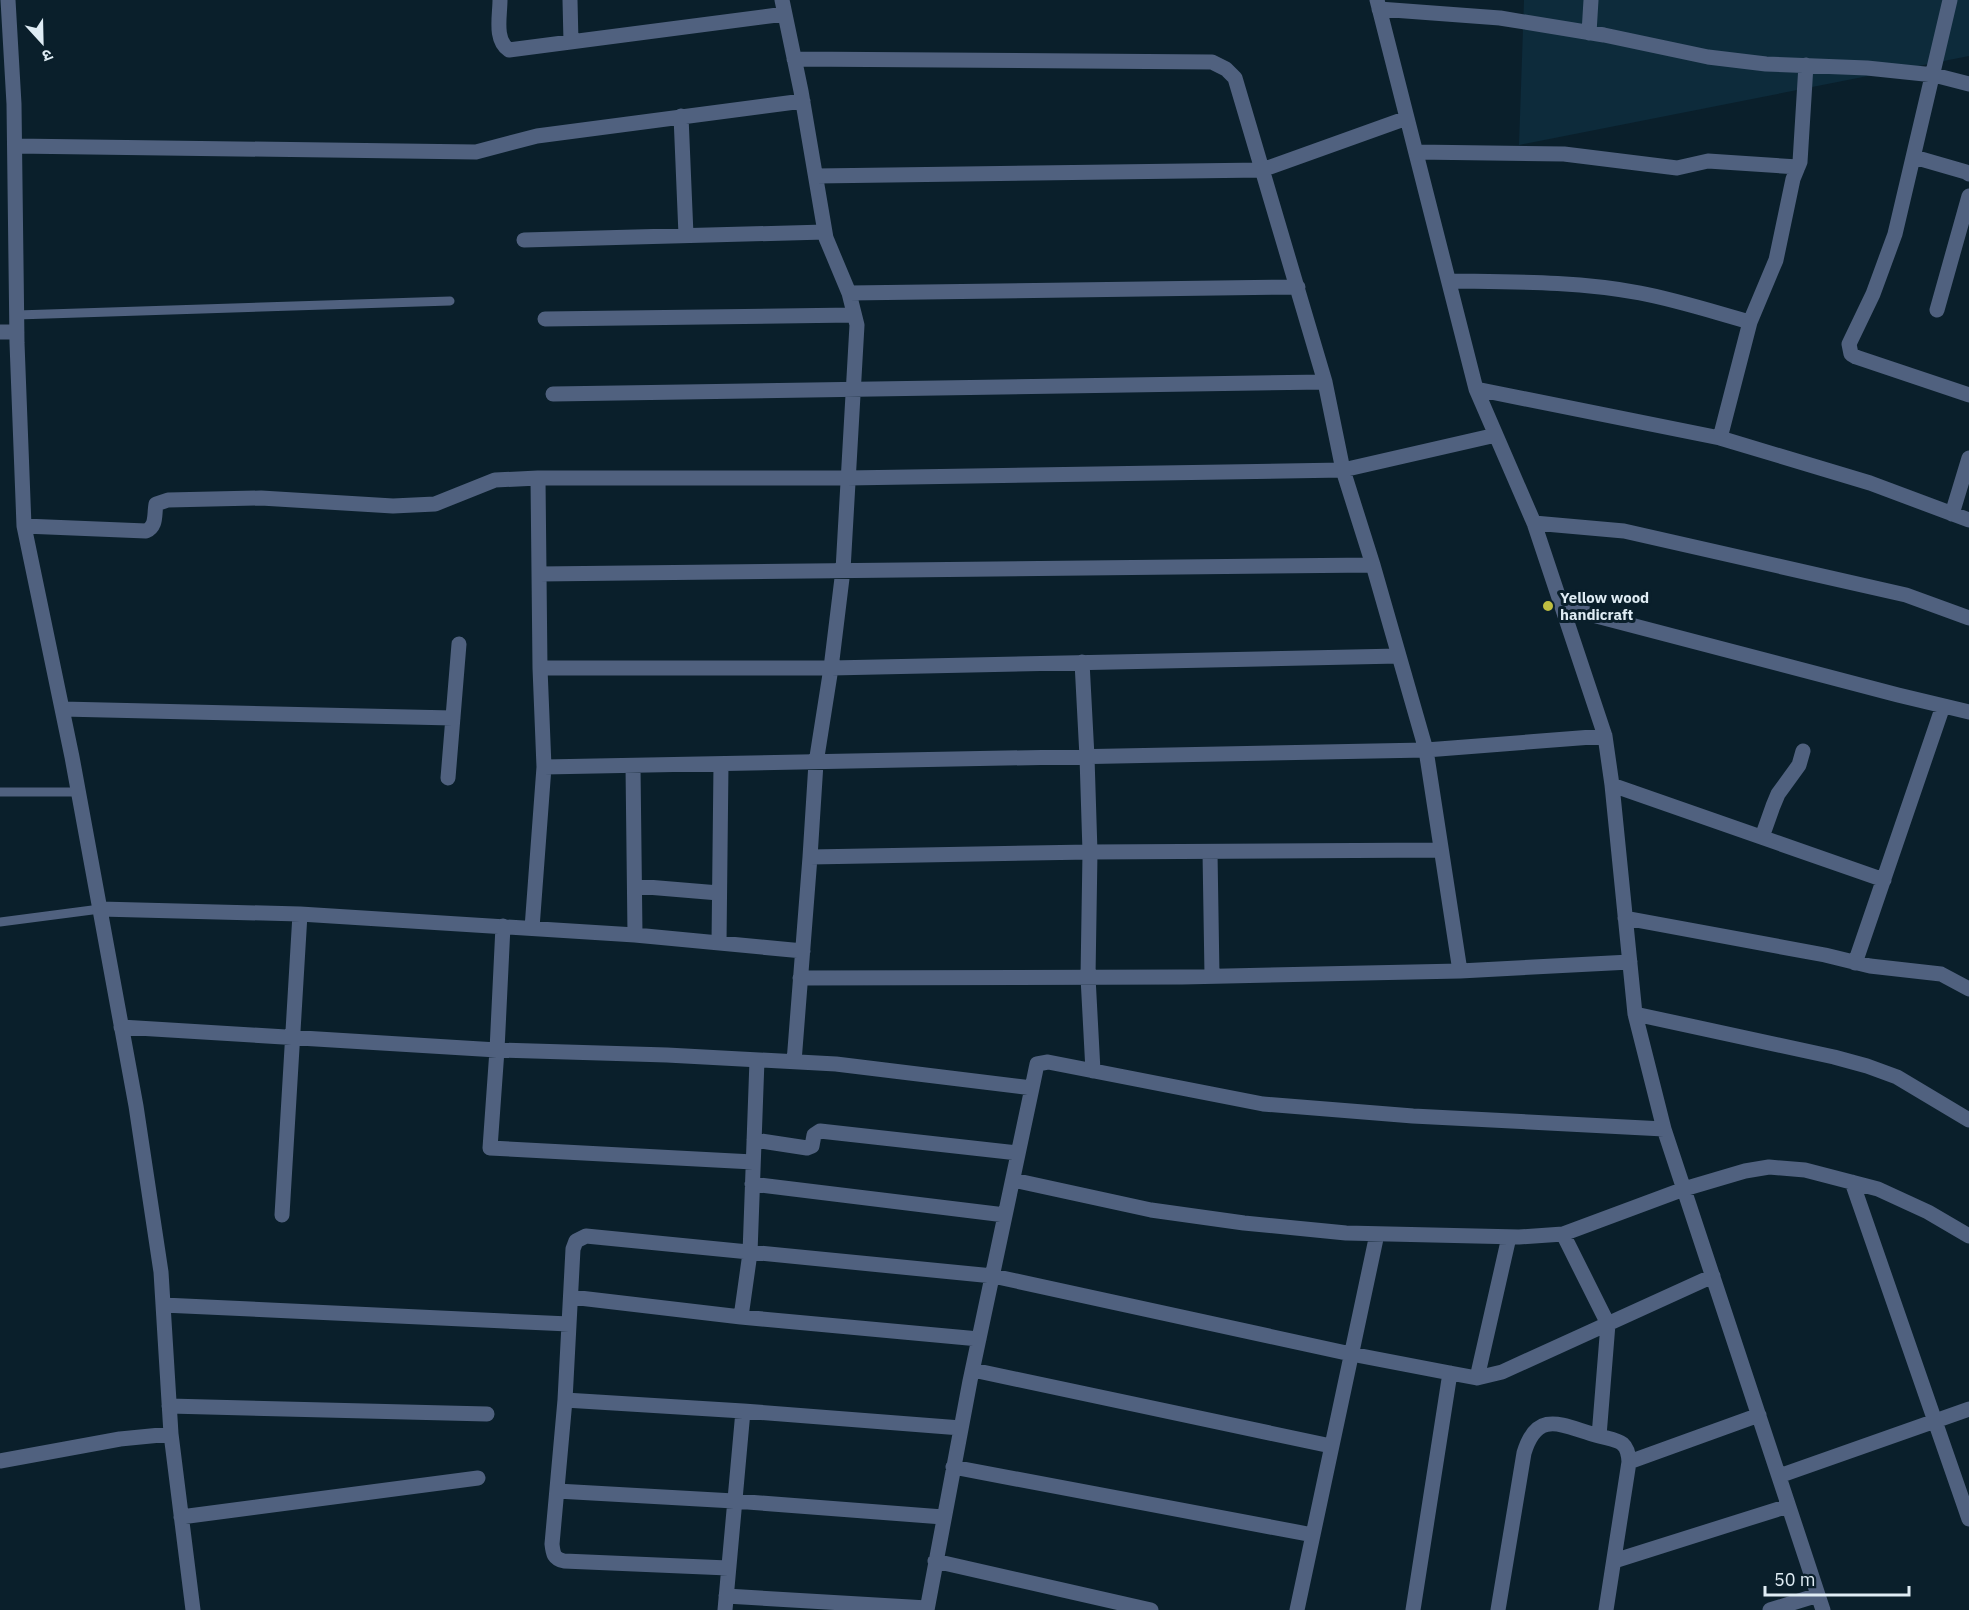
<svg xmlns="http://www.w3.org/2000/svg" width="1969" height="1610" viewBox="0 0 1969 1610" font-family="'IBM Plex Sans','Noto Sans Devanagari',sans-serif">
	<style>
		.built { fill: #0d2b3b }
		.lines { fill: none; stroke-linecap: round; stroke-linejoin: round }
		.service { stroke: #50617f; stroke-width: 9 }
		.minor { stroke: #50617f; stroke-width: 15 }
		.poi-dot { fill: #bfbe41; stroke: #0a1f2b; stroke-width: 2 }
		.labels { text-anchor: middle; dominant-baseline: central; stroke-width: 6; stroke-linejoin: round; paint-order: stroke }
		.poi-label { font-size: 15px; font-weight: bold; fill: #dfecf4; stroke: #0a1f2b; text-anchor: start }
	</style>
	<rect width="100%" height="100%" fill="#0a1f2b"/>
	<path class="built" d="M1524 0H1969V56L1519 145Z"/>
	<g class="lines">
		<path class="service" d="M17 315 450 301
			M0 792H78
			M0 922 100 909"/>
		<path class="minor" d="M8 0 14 104 17 343 24 526 72 757 136 1106 161 1272 171 1434 193 1610
			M500 0C500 16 494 40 509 50L785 14
			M570 0 571 42
			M782 0 801 91 826 238 849 293 857 325 843 570 831 668 816 763 810 857 1090 852 1440 850
			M1377 0 1476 389 1534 523 1605 736 1612 785 1635 1014 1664 1129 1823 1610
			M1950 0 1895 234 1873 294 1849 344 1851 354 1856 357 1969 395
			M1379 9 1500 18 1604 35 1708 57 1766 64 1867 68 1934 75 1969 84
			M1589 33 1591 0
			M794 59 1212 62 1226 69 1235 78 1325 382 1343 470 1373 565 1426 750 1460 971
			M681 116 686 235
			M15 146 476 152 537 136 803 101
			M1416 152 1564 154 1677 168 1708 161 1798 167
			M1914 157 1966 172 1969 174
			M816 176 1262 170 1407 118
			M524 240 825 232
			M1449 281C1513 282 1577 281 1640 293 1677 300 1714 312 1750 322
			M849 293 1298 287
			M1937 310 1969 196
			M545 319 854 315
			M0 332H17
			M1476 389 1720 438 1870 483 1969 520
			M553 394 1325 382
			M1496 435 1343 470 847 478H538L540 668 544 767 1426 750 1605 736
			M1720 438 1750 322 1776 260 1793 179 1800 162 1806 65
			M1952 514 1969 458
			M1534 523 1624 531 1906 595 1969 618
			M24 526 146 531C157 526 154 515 156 504L168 500 261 498 393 506 435 504 495 480 538 478
			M539 574 1373 565
			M1562 607 1898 695 1969 712
			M1082 662 1087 757 1090 852 1088 977 1093 1071
			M540 668H831L1399 656
			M62 709 453 718
			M633 766 635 935
			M448 778 459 644
			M1612 785 1884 880
			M1762 837 1773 806 1778 794 1799 765 1803 751
			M1210 852 1212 976
			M635 886 719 893
			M100 909 300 914 635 935 803 951
			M1625 918 1825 955 1870 966 1941 974 1969 989
			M503 926 497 1050 490 1148 753 1162
			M532 928 544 767
			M719 943 721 764
			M1855 963 1943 706
			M800 978 1182 977 1460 971 1630 962
			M1635 1014 1834 1057 1867 1066 1897 1077 1969 1120
			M121 1027 497 1050 667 1055 836 1064 1032 1088 1037 1064 1048 1062 1263 1104 1413 1116 1664 1129
			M794 1062 810 857
			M754 1140 807 1148 812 1146 814 1135 820 1131 1018 1153
			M1013 1180 1151 1210 1244 1223 1346 1233 1519 1237 1563 1234 1684 1189 1745 1171 1769 1167 1805 1170 1878 1189 1928 1212 1969 1236
			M1852 1182 1969 1519
			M752 1184 1005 1215
			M282 1215 300 914
			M1563 1234 1608 1324 1599 1436C1618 1441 1628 1440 1629 1462L1606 1610
			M571 1297 741 1317 979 1339
			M163 1305 569 1324
			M741 1317 750 1253 757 1060
			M973 1370 1331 1446
			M1477 1378 1509 1237
			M565 1400 743 1411 725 1610
			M169 1406 487 1414
			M743 1411 961 1428
			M0 1461 120 1439 171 1434
			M1629 1462 1759 1415
			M953 1467 1313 1535
			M1779 1476 1969 1409
			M557 1491 734 1501 943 1517
			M181 1517 478 1478
			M935 1561 1151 1610
			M1614 1561 1788 1506
			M728 1568 564 1561C554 1559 553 1554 552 1544L565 1400 573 1249 576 1241 586 1236 993 1276 1351 1354 1450 1373 1477 1378 1502 1372 1713 1276
			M726 1596 927 1608
			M927 1610 970 1381 1032 1088
			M1297 1610 1377 1234
			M1413 1610 1450 1373
			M1498 1610 1524 1453C1538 1407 1564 1427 1599 1436
			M1770 1610 1818 1595"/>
	</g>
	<circle class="poi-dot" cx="1548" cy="606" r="6"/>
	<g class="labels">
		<g class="poi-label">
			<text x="1560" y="597">Yellow wood<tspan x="1560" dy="17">handicraft</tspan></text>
		</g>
	</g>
	<g transform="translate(42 42) rotate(158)" stroke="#0a1f2b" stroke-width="4.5" paint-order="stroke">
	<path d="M0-4.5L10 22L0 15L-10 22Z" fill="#dfecf4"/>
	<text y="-9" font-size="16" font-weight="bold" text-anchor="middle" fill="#dfecf4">उ</text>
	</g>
	<path d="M1765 1586v9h144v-9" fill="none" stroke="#dfecf4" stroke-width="3"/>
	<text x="1774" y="1586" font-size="18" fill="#dfecf4" stroke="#0a1f2b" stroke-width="4.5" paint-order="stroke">50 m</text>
</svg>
